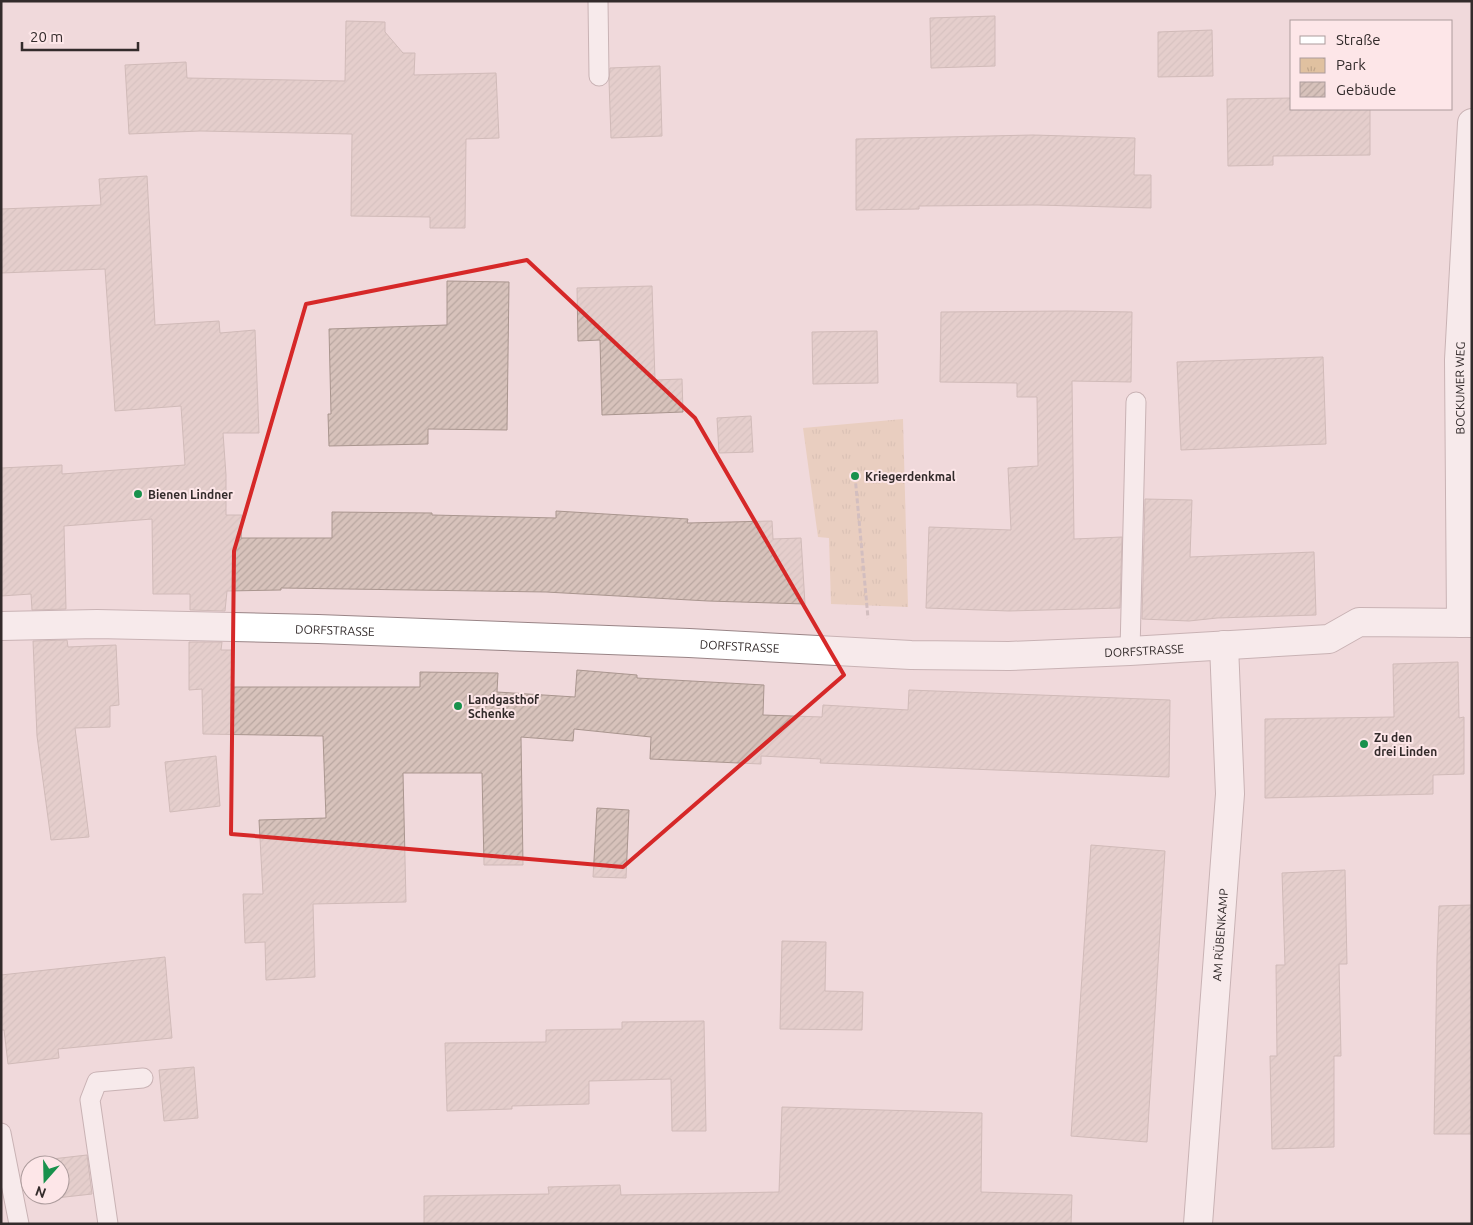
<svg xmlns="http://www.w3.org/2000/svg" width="1473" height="1225" viewBox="0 0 1473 1225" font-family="Ubuntu,sans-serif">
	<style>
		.park { fill: url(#park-tufts) }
		.building { fill: url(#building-hatch); stroke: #aa968f }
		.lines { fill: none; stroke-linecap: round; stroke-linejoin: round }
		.service-casing { stroke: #998486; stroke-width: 21 }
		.minor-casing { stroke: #998486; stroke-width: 30 }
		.path { stroke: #af9d9e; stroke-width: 3; stroke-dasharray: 5 2.5; stroke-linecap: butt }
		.service { stroke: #fff; stroke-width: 19 }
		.minor { stroke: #fff; stroke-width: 28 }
		.marked { fill: none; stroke: #d62828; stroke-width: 4; stroke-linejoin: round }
		.poi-dot { fill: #18914c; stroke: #fde6e8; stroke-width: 2 }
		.labels { text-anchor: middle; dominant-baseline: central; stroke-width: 4; stroke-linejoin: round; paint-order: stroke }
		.street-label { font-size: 12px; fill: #332b2b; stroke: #fde6e8 }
		.poi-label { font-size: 12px; font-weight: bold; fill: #332b2b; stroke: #fde6e8; text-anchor: start }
	</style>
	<defs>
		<pattern id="park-tufts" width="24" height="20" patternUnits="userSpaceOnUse" patternTransform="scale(1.25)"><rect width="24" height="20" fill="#e0c1a0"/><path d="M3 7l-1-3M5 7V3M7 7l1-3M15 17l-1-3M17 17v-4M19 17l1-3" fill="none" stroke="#c1a68a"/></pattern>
		<pattern id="building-hatch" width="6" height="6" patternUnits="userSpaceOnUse" patternTransform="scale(1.25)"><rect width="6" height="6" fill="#d7c2bb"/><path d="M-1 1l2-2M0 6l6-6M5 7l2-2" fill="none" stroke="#b9a7a1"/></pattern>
	</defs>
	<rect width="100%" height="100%" fill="#f0d9db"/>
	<path class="park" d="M903 419 908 607 831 604 829 538 818 537 803 428Z"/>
	<path class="building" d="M995 16V66L931 68 930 18Z
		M346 21 385 22V32L403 53H415L414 75 496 73 499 138 466 139 465 228H430V217L351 216 352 134 200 131 129 134 125 65 186 62 187 78 345 81Z
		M1212 30 1213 76 1158 77V32Z
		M660 66 662 136 611 138 609 81 610 68Z
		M1292 98V109H1370V155L1273 156V165L1228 166 1227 99Z
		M1033 135 1135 138 1134 175H1151V208L1037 205 919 206V209L856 210V139Z
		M147 176 155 325 219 321 220 333 255 330 259 433H223L226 475V515H242L241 538H332V512L432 513V515L556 518V511L688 519 687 523 772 521 773 539 801 538 805 604 708 601 546 592 281 588V590L227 591 225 611 190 610V594H153L152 519 64 526 66 609 32 610 31 594 1 596V468L62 465V474L185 465 181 406 115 411 105 269 1 273V209L101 205 99 179Z
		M447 281 509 282 507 430 428 429V444L329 446 328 414H331L329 329 447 325Z
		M652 286 655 380 682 379 683 412 602 415 600 340 578 341 577 288Z
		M1070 311 1132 312 1131 382 1072 381 1074 539 1122 537 1120 608 1009 611 926 608 929 527 1011 530 1008 468 1038 466 1037 397H1017V383L940 382 941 312Z
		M877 331 878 383 813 384 812 332Z
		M1323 357 1326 444 1181 450 1177 362Z
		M751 416 753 452 719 453 717 418Z
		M1145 499 1192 500 1190 557 1314 552 1316 615 1217 618 1189 621 1142 619Z
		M67 640 68 647 116 645 119 705 110 706V727L75 728 89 837 51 840 37 736 33 641Z
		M189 642H222L221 650H231L232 687H420V672L498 673 497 692 575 697 577 670 637 675V678L764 685 763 715 822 717 823 705 908 710 909 690 1170 700 1169 777 872 765 820 763 821 759 761 756V764L650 759 651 737 574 729 573 741 521 737 523 865H484L482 773H403L406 902 313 904 315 977 266 980 265 942 245 943 243 894H263L259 820 326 818 323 736 203 734 202 689 189 690Z
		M1458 662 1459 718 1464 717V774L1433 775V794L1265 798V719L1394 717 1393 664Z
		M216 756 220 806 170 812 165 762Z
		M597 808 629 810 626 878 593 877Z
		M1091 845 1165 851 1147 1142 1071 1136Z
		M1345 870 1347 964H1339L1341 1056H1334V1147L1272 1149 1270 1056H1277L1276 965H1285L1282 873Z
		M1472 905V1134H1434L1437 958 1439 906Z
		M782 941 826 942 825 991 863 992 862 1030 780 1029Z
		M165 957 172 1038 58 1049 59 1058 8 1064 4 1030H1V975Z
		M704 1021 706 1131H672L671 1079 589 1081V1104L512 1106V1109L447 1111 445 1043 546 1042V1030L622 1029V1022Z
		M194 1067 198 1118 164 1121 159 1070Z
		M782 1107 982 1113 981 1192 1072 1195 1071 1224H424V1196L549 1194 548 1187 620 1185 621 1195 779 1192Z
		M87 1155 92 1194 56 1198V1195H60V1165H53L52 1159Z"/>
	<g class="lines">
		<g class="service-casing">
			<path id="service" d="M598 1 599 76
				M1130 651 1136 402
				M1 1133 19 1224
				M108 1224 90 1100 97 1082 143 1078"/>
		</g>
		<g class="minor-casing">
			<g id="minor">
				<path id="s1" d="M1461 623 1459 360 1472 123"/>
				<path id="s2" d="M1 626 97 624 318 629 689 643 911 655 1009 656 1130 651 1329 639 1359 622 1472 623"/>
				<path id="s3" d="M1198 1224 1230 794 1224 645"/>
			</g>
		</g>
		<path class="path" d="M855 476 868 618"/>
		<use href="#service" class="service"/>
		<use href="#minor" class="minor"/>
	</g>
	<path d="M0 0H1473V1225H0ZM527 260 695 418 844 675 623 867 231 834 234 551 306 304Z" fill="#f0d9db" fill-opacity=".55" fill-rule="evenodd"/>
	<path class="marked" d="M527 260 695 418 844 675 623 867 231 834 234 551 306 304Z"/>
	<g class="poi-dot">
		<circle cx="855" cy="476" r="5"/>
		<circle cx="138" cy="494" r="5"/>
		<circle cx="458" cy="706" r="5"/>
		<circle cx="1364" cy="744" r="5"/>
	</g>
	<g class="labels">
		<g class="street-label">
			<text stroke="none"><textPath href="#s1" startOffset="235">BOCKUMER WEG</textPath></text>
			<text stroke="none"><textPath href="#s2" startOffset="334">DORFSTRASSE</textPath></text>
			<text stroke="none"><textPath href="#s2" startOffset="739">DORFSTRASSE</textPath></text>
			<text stroke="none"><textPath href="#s2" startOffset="1144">DORFSTRASSE</textPath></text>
			<text stroke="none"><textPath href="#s3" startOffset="290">AM RÜBENKAMP</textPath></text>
		</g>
		<g class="poi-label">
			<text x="865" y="476">Kriegerdenkmal</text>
			<text x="148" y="494">Bienen Lindner</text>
			<text x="468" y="699">Landgasthof<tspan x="468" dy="14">Schenke</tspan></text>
			<text x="1374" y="737">Zu den<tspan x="1374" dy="14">drei Linden</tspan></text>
		</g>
	</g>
	<rect width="1473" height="1225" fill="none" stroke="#332b2b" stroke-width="5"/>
	<rect x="1290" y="20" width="162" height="90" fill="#fde6e8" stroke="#ac9b9c"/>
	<rect x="1300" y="36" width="25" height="8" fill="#ffffff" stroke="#ac9b9c"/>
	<text x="1336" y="45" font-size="15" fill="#332b2b">Straße</text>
	<rect x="1300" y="58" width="25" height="15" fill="url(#park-tufts)" stroke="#ac9b9c"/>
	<text x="1336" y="70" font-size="15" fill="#332b2b">Park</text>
	<rect x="1300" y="82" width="25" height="15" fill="url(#building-hatch)" stroke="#ac9b9c"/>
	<text x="1336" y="95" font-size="15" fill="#332b2b">Gebäude</text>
	<g transform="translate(45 1180) rotate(200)"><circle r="24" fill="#fde6e8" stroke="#ac9b9c"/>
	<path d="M0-4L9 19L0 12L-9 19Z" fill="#18914c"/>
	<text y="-8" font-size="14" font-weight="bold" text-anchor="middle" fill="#332b2b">N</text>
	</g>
	<path d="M22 42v8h116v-8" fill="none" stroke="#332b2b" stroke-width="2.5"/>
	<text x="30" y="42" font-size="15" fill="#332b2b" stroke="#fde6e8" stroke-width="4" paint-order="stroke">20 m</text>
</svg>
